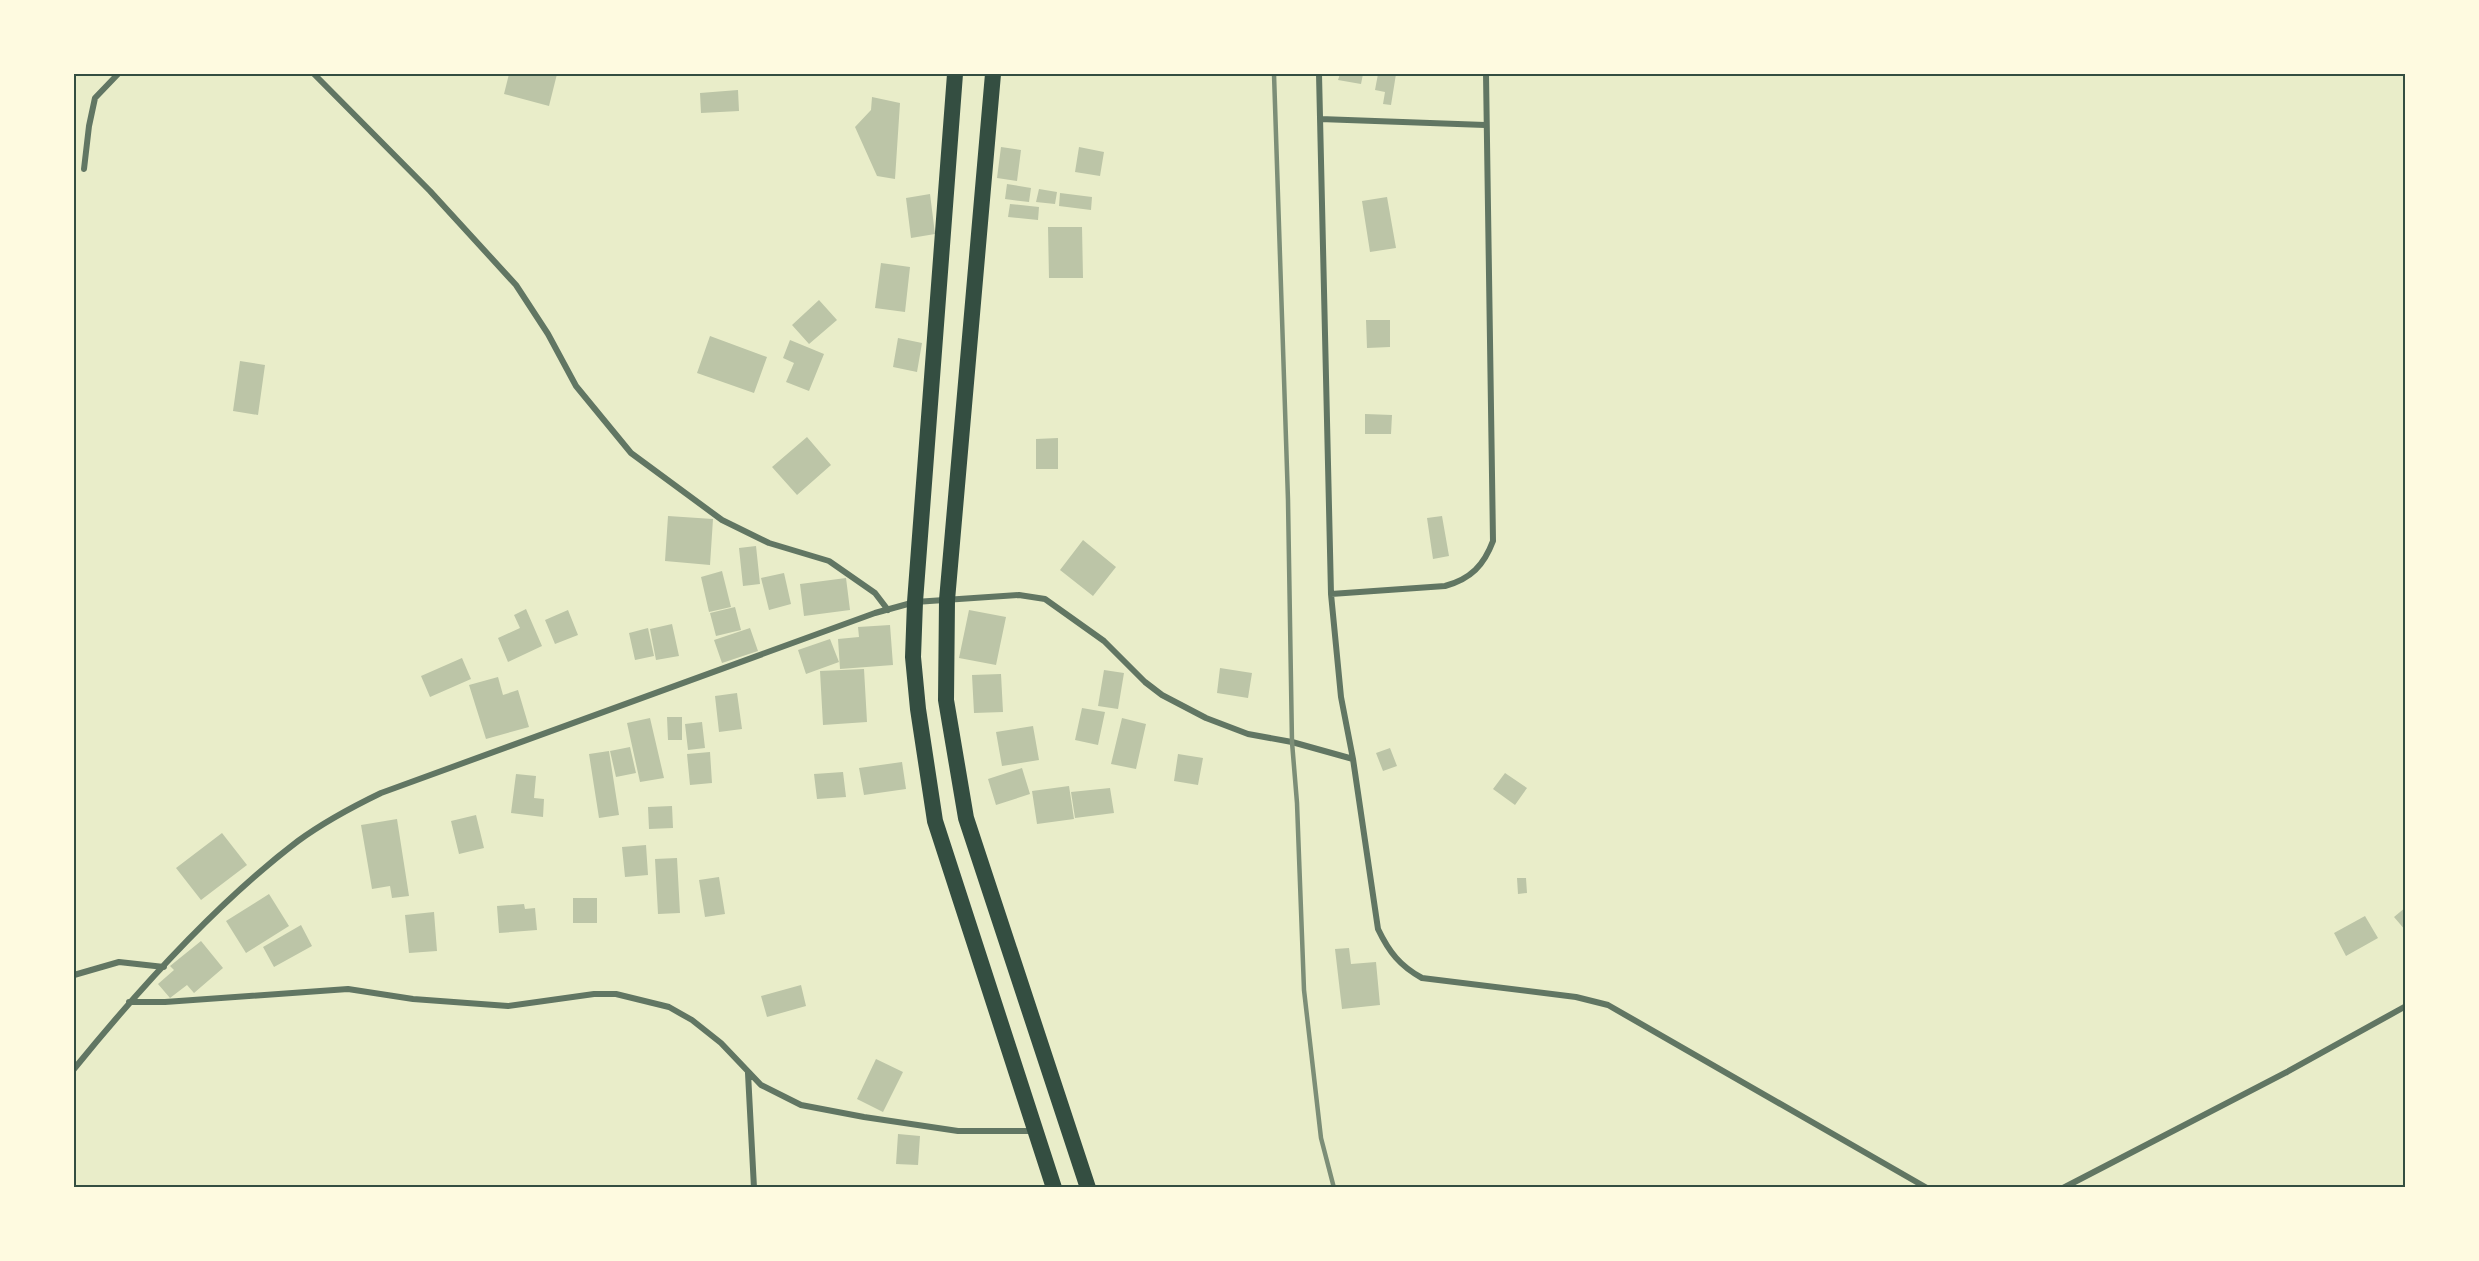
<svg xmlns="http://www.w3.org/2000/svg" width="2479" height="1261" viewBox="0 0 2479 1261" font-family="'Source Sans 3',sans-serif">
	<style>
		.building { fill: #bcc5a7 }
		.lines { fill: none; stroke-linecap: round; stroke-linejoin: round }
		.minor { stroke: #617663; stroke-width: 6 }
		.trunk { stroke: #344e41; stroke-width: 16 }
		.rail { stroke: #7c8e77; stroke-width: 4.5 }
		.neatline { fill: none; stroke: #344e41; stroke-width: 2 }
	</style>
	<rect width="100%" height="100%" fill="#e9edc9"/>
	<path class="building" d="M509 74H557L549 106 504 94Z
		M1340 74H1363L1361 84 1338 80Z
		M1378 74H1396L1391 105 1383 104 1385 92 1375 90Z
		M738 90 739 111 701 113 700 93Z
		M872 97 900 103 895 179 877 176 855 127 871 110Z
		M1001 147 1021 150 1017 181 997 178Z
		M1079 147 1104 152 1100 176 1075 172Z
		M1007 184 1031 188 1029 202 1005 199Z
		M1039 189 1057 192 1055 204 1036 202Z
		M1060 193 1092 197 1091 210 1059 206Z
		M930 194 935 234 911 238 906 198Z
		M1387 197 1396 248 1370 252 1362 201Z
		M1010 204 1039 207 1038 220 1008 217Z
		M1048 227H1082L1083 278H1049Z
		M881 263 910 267 905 312 875 308Z
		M819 300 837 320 809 344 792 325Z
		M1366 320H1390V347L1367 348Z
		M710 336 767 357 754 393 697 373Z
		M898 338 922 343 917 372 893 367Z
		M790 340 824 354 809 391 786 382 794 363 783 358Z
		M240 361 265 365 258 415 233 411Z
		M1365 414 1392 415 1391 434H1365Z
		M807 437 831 465 797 495 772 467Z
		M1058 438V469H1036V439Z
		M668 516 713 519 710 565 665 561Z
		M1442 516 1449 556 1433 559 1427 518Z
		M1083 540 1116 567 1093 596 1060 570Z
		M756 546 760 584 743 586 739 548Z
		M722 571 731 607 709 612 701 577Z
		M784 573 791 604 769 610 761 578Z
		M846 578 850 610 804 616 800 584Z
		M735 607 741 630 716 636 710 613Z
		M526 609 542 646 508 662 498 638 520 628 514 615Z
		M568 610 578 635 555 644 545 620Z
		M969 610 1006 617 996 665 959 658Z
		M672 624 679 656 656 660 650 629Z
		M890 625 893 665 840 669 838 639 859 637 858 627Z
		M648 628 654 656 635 660 629 633Z
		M750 628 758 651 722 663 714 640Z
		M830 639 839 662 806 674 798 650Z
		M462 658 471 679 430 697 421 676Z
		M1220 668 1252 673 1248 698 1217 693Z
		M864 669 867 722 823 725 820 671Z
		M1104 670 1124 673 1118 709 1098 706Z
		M1001 674 1003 712 974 713 972 675Z
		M498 677 503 695 518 690 529 727 486 739 469 685Z
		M737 693 742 729 719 732 715 696Z
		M1082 708 1105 712 1098 745 1075 740Z
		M667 717H682V740H668Z
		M650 718 664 778 640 782 627 723Z
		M1122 718 1146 724 1136 769 1111 764Z
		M702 722 705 748 688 750 685 724Z
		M1033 726 1039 760 1002 766 996 732Z
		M630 747 636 773 616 777 610 751Z
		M1390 748 1397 766 1383 771 1376 753Z
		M609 751 619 815 599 818 589 754Z
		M710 752 712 783 690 785 687 754Z
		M1178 754 1203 758 1198 785 1174 781Z
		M902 762 906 789 864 795 859 768Z
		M1022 768 1030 794 996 805 988 779Z
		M843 772 846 797 817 799 814 774Z
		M1505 773 1527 788 1515 805 1493 789Z
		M516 774 536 776 534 798 544 799 543 817 511 813Z
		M1069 786 1074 819 1037 824 1032 791Z
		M1110 788 1114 813 1075 818 1071 792Z
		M672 806 673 828 649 829 648 807Z
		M476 815 484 848 459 854 451 821Z
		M397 819 409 896 392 898 390 886 372 889 361 825Z
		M222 833 247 865 201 900 176 868Z
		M646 845 648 875 625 877 622 847Z
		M677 858 680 913 658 914 655 859Z
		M719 877 725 914 705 917 699 880Z
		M1517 878H1526L1527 893 1518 894Z
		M269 894 289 926 246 953 226 921Z
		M573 898H597V923H573Z
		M524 904 525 909 535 908 537 930 499 933 497 906Z
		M2406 907V931L2394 917Z
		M434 912 437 951 409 953 405 915Z
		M2365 916 2378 938 2346 956 2334 933Z
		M301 925 312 946 274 967 263 947Z
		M201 941 223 968 194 993 187 985 170 998 158 984 174 970 170 966Z
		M1349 948 1351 964 1376 962 1380 1005 1342 1009 1335 949Z
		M801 985 806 1006 767 1017 761 996Z
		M876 1059 903 1072 883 1112 857 1099Z
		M898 1134 920 1136 918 1165 896 1164Z"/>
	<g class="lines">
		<path class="minor" d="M314 74 430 191 516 285 548 334 576 386 631 453 722 520 769 543 829 561 875 593 888 610
			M1319 74 1331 594 1341 697 1353 759 1378 929C1389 952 1400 966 1422 978L1576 997 1608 1005 1927 1188
			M1320 119 1485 125
			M84 169 89 126 95 98 118 74
			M1331 594 1445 586C1471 579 1484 565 1493 541L1486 74
			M74 975 119 962 164 967
			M129 1002H165L348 989 413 999 508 1006 594 994H616L669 1007 692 1020 721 1043 761 1085 801 1105 864 1117 958 1131H1034
			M74 1069C139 989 215 904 298 841 324 822 352 807 381 793L875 613 915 602 1019 595 1045 599 1104 641 1145 682 1162 695 1206 718 1248 734 1292 742 1353 759
			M748 1073 754 1188
			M2063 1188 2287 1072 2406 1006"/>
		<path class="trunk" d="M955 74 915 602 913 657 918 709 935 821 1054 1188
			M993 74 947 600 946 700 966 818 1088 1188"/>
		<path class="rail" d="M1274 74 1288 500 1292 742 1297 803 1304 990 1321 1138 1334 1188"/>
	</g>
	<rect width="2479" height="1261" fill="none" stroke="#fefae0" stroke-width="150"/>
	<rect x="75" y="75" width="2329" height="1111" class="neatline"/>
</svg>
